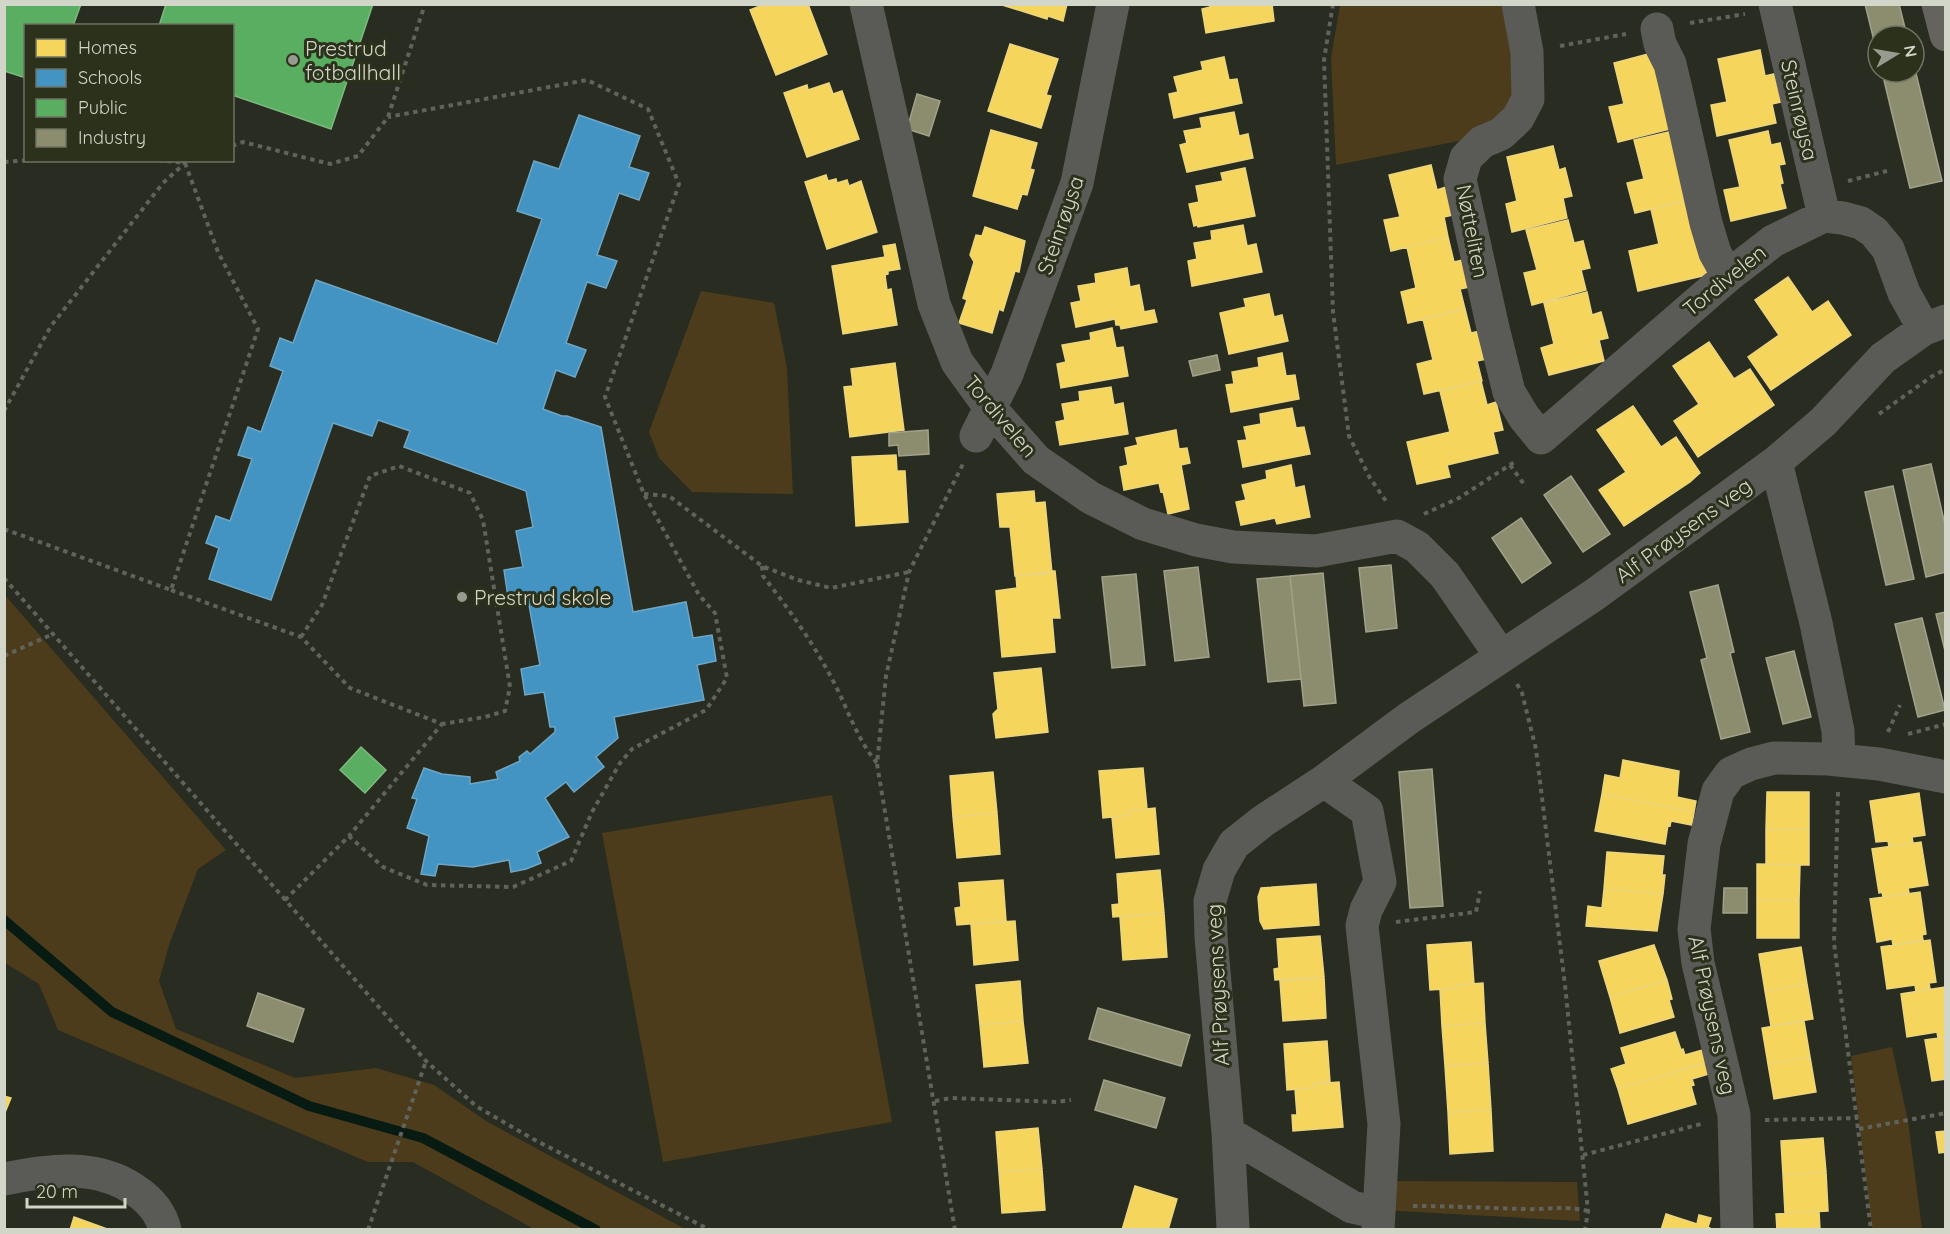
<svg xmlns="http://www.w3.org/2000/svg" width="1950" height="1234" viewBox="0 0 1950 1234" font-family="Quicksand,sans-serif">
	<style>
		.green { fill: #4d3c1b }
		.homes { fill: #f6d55c; stroke: #ebd57d; stroke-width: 1.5 }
		.schools { fill: #4393c3; stroke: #6ea7c5; stroke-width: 1.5 }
		.public { fill: #5aae61; stroke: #7eba80; stroke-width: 1.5 }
		.industry { fill: #8c8c6e; stroke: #a1a289; stroke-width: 1.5 }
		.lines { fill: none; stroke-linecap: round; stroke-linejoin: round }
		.stream { stroke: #081b12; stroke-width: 10 }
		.path { stroke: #60625c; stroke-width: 4; stroke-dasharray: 4.5 4.5; stroke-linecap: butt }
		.minor { stroke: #5a5b56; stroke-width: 33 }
		.major { stroke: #64635d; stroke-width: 33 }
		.poi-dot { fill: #979a8e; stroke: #2b311b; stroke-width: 2 }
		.labels { text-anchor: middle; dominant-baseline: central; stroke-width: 6; stroke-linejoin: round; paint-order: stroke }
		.poi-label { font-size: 21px; fill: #d2d6c9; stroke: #2b311b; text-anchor: start }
		.street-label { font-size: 21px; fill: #d2d6c9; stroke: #2b311b }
	</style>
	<rect width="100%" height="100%" fill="#292c20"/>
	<path class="green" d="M1340 5H1508L1518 60 1511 104 1486 130 1464 140 1336 165 1331 58Z
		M701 291 774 303 787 368 793 494 692 492 659 458 649 432Z
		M4 594 226 850 198 869 169 945 159 981 176 1029 295 1078 376 1068 434 1085 486 1121 685 1229H534L413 1162H368L58 1030 39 984 5 963Z
		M832 795 892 1122 663 1162 602 833Z
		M1892 1047 1908 1121 1922 1229H1872L1851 1056Z
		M1381 1181 1577 1182 1580 1221 1380 1210Z"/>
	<path class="homes" d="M765 4H808L827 54 776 75 750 10Z
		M999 4H1067L1063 21 1048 16 1047 19Z
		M1210 4H1272L1274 21 1206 33 1202 9 1210 7Z
		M1010 44 1058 59 1046 95 1051 96 1041 128 988 111Z
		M1760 50 1765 76 1774 74 1781 102 1772 104 1776 123 1717 136 1711 105 1727 102 1718 59Z
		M1652 53 1670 129 1618 142 1609 107 1624 104 1614 63Z
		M1224 57 1229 80 1237 79 1242 103 1174 118 1169 94 1178 92 1174 77 1203 70 1201 62Z
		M829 83 833 94 842 91 859 139 807 157 784 93 807 85 808 90Z
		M1234 112 1239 136 1248 134 1253 158 1187 172 1180 145 1187 143 1184 131 1202 128 1200 118Z
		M991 130 1037 143 1030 169 1034 170 1027 195 1022 194 1017 209 973 196Z
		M1673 131 1689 200 1635 213 1627 183 1644 179 1634 140Z
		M1768 131 1771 145 1780 143 1785 164 1779 165 1783 183 1780 184 1786 208 1731 221 1724 190 1740 187 1729 140Z
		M1553 146 1559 170 1565 168 1572 196 1563 198 1567 218 1512 232 1506 204 1517 201 1507 157Z
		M1431 165 1437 190 1446 187 1453 215 1444 217 1448 237 1391 251 1384 220 1400 217 1389 175Z
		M1245 168 1255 216 1198 227 1197 225 1194 226 1189 204 1199 202 1196 186 1223 181 1221 173Z
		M826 175 828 181 836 179 837 183 847 180 849 186 861 181 877 232 827 249 805 182Z
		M1687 201 1707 275 1638 291 1629 251 1659 244 1651 209Z
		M1568 220 1574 243 1583 241 1590 268 1581 270 1586 290 1532 305 1524 273 1537 270 1526 230Z
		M1243 225 1247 246 1256 244 1262 272 1192 286 1188 261 1197 259 1194 243 1212 240 1211 231Z
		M985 227 1025 241 1019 272 1015 271 1003 311 999 309 992 333 959 323 967 300 963 298 974 262 970 255 976 235 982 236Z
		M1448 237 1454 262 1463 260 1470 287 1460 289 1465 309 1408 323 1401 292 1416 288 1407 247Z
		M895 244 900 269 888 271V274L885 275 887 290 891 289 897 325 843 334 832 266 885 257 883 246Z
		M1127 268 1130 287 1139 285 1144 312 1154 310 1157 322 1121 329 1120 325H1116L1115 319 1076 327 1071 303 1081 301 1078 286 1096 283 1095 274Z
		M1788 277 1812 312 1828 301 1851 335 1771 390 1748 357 1779 335 1755 300Z
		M1587 292 1592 315 1601 312 1608 338 1599 340 1604 361 1549 375 1541 348 1554 344 1544 303Z
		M1269 294 1274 317 1282 315 1288 341 1229 354 1220 313 1246 307 1244 299Z
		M1465 309 1471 333 1480 331 1487 359 1477 361 1482 381 1424 394 1417 364 1433 360 1423 319Z
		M1112 328 1116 348 1123 347 1128 376 1061 388 1057 364 1066 362 1062 345 1091 340 1090 333Z
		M1709 342 1734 379 1750 369 1774 405 1698 457 1674 421 1699 404 1673 366Z
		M1282 353 1286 376 1295 375 1299 399 1231 412 1226 385 1234 384 1232 372 1259 367 1258 358Z
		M895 363 904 430 850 437 844 387 853 386 851 369Z
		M1481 381 1487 405 1496 402 1503 430 1493 432 1498 453 1447 465 1450 477 1417 484 1407 442 1450 432 1440 391Z
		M1111 387 1114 405 1123 403 1128 434 1060 445 1056 422 1065 420 1062 404 1080 401 1079 392Z
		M1633 406 1661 447 1676 437 1700 473 1690 482 1624 526 1599 490 1626 472 1597 430Z
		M1292 408 1296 428 1304 427 1310 454 1243 467 1238 441 1247 440 1244 427 1261 424 1260 414Z
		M1176 430 1179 449 1187 448 1190 463 1181 465 1189 509 1168 514 1163 491 1161 492 1159 483 1124 490 1120 467 1128 465 1125 448 1138 445 1136 438Z
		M896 455 897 471H905L908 522 856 526 852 457Z
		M1291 465 1295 488 1304 486 1310 517 1277 524 1275 518 1241 525 1236 502 1246 500 1242 485 1267 479 1266 471Z
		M1034 491 1035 503 1045 502 1052 573 1015 576 1010 527H1000L997 494Z
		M1052 571H1055L1060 618H1052L1055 652 1002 657 996 591 1017 588 1016 576Z
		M1041 668 1048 732 996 738 993 714 998 709 994 673Z
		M1623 760 1679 771 1677 797 1696 801 1694 812 1602 794 1605 775 1620 778Z
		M1143 768 1147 809 1129 811 1130 815 1103 818 1099 771Z
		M993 772 997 813 953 817 950 776Z
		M1767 792H1809V829H1766Z
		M1919 793 1925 835 1912 837 1913 843 1889 847 1888 841 1876 842 1870 801Z
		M1602 794 1694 812 1692 825 1671 821 1670 826 1668 825 1665 844 1595 831Z
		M1155 808 1159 854 1116 858 1112 817 1130 815 1129 811Z
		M997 813 1000 854 957 858 953 817Z
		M1766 829H1809V865L1766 864Z
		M1921 842 1928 885 1908 888 1909 893 1883 897 1882 892 1879 893 1872 849Z
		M1607 852 1664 856 1662 875H1665L1663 894 1604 889Z
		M1757 864 1800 865 1799 900H1757Z
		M1160 870 1164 913 1113 917 1112 905 1119 904 1117 874Z
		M1003 880 1006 921 957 925 955 908 961 907 959 883Z
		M1316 884 1319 925 1264 929 1260 921 1258 897 1261 888Z
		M1604 889 1663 894 1657 931 1586 926 1588 906 1602 908Z
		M1920 892 1926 934 1922 935 1923 940 1893 945 1892 939 1877 942 1870 899Z
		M1757 900H1799V938H1757Z
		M1164 913 1167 957 1123 960 1120 917Z
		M1015 921 1018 960 974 965 971 924Z
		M1320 936 1324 977 1275 980 1274 969 1279 968 1277 939Z
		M1930 940 1936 982 1929 983 1930 989 1916 992 1915 985 1887 989 1881 947Z
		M1471 942 1474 984 1457 985V988L1430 990 1427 945Z
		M1654 945 1667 980 1610 997 1599 961Z
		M1801 947 1807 984 1765 991 1759 954Z
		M1324 977 1326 1018 1283 1021 1280 981Z
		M1667 980 1672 999 1669 1000 1674 1017 1620 1033 1610 997Z
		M1020 981 1023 1021 980 1025 976 985Z
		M1483 983 1485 1023 1442 1026 1440 989 1457 988V985Z
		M1807 984 1813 1019 1771 1026 1765 991Z
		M1946 987V1037L1938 1038 1937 1032 1907 1037 1901 994Z
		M1023 1021 1028 1063 984 1067 980 1025Z
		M1804 1021 1810 1057 1768 1064 1762 1028Z
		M1485 1023 1488 1063 1445 1066 1442 1026Z
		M1675 1032 1681 1050 1683 1049 1685 1055 1706 1049 1709 1062 1618 1089 1611 1069 1626 1064 1621 1048Z
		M1946 1037V1079L1932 1081 1925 1040Z
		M1327 1041 1330 1082 1313 1084V1088L1287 1090 1284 1044Z
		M1810 1057 1816 1092 1774 1099 1768 1064Z
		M1709 1062 1712 1073 1692 1079 1694 1085 1691 1086 1696 1104 1628 1124 1618 1089Z
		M1488 1063 1491 1110 1448 1112 1445 1066Z
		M1339 1082 1343 1127 1293 1131 1292 1115H1297L1295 1089 1313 1088V1084Z
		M4 1096 11 1098 4 1115Z
		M1491 1110 1493 1151 1450 1154 1448 1112Z
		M1038 1128 1042 1169 999 1172 996 1132Z
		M1946 1131V1152L1939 1153 1936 1132Z
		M1823 1138 1826 1172 1783 1175 1781 1141Z
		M1042 1169 1045 1210 1002 1213 999 1172Z
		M1826 1172 1828 1211 1785 1213 1783 1175Z
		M1135 1186 1177 1199 1168 1230H1122Z
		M1819 1211 1820 1230H1777L1776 1214Z
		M1666 1214 1697 1224 1699 1215 1711 1218 1708 1227 1713 1230H1661Z
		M74 1217 110 1230H70Z"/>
	<path class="schools" d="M579 115 640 136 629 167 649 173 639 200 619 193 597 255 617 261 606 288 587 282 566 343 586 350 575 377 556 370 543 409 562 416H567L601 427 633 612 686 602 693 638 712 635 716 661 697 665 704 700 614 717 618 738 596 757 604 767 574 792 566 782 545 798 569 837 537 852 541 863 526 869 511 872 509 860 473 867 438 864 435 876 421 874 429 836 407 828 417 799 412 798 424 768 442 774 470 777V784L498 779 496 772 520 761 519 757 527 751 530 754 555 732V727H550L544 692 525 695 521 669 540 665 527 594 508 597 504 570 523 567 516 531 533 527 526 491 404 447 410 431 378 420 372 436 333 423 271 600 209 579 219 548 206 543 216 516 230 521 252 459 238 455 248 427 261 432 283 371 270 366 280 338 293 343 316 280 497 344 542 219 517 211 534 161 559 169Z"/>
	<path class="public" d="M4 4H81L73 26H26V78L4 71Z
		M166 4H373L331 129 232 95V26H159Z
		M361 747 386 770 365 793 340 770Z"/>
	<path class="industry" d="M1865 4H1899L1907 36H1878V57Z
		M1914 65 1942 181 1910 188 1882 72H1914Z
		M917 94 940 101 929 136 907 129Z
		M1217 355 1220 370 1193 376 1189 361Z
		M928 430 929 454 899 456 898 445 889 446V433Z
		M1931 464 1946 529V572L1926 577 1903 470Z
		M1571 476 1610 534 1583 552 1544 495Z
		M1893 486 1914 579 1886 585 1865 492Z
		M1521 518 1551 563 1522 583 1492 538Z
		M1391 565 1397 628 1366 632 1359 568Z
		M1198 567 1209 657 1175 661 1164 571Z
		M1323 573 1336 703 1304 706 1290 576Z
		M1136 574 1145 665 1112 668 1102 577Z
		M1290 576 1301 679 1268 682 1257 579Z
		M1718 585 1734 652 1730 653 1750 732 1721 739 1701 660 1707 658 1690 592Z
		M1946 612V655L1936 614Z
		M1922 618 1945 710 1918 717 1895 624Z
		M1794 651 1811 717 1783 724 1766 658Z
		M1432 769 1443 906 1410 908 1399 772Z
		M1724 888H1747V913H1723Z
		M258 993 304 1009 293 1042 247 1026Z
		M1098 1008 1190 1035 1181 1066 1089 1039Z
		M1104 1080 1165 1098 1156 1128 1095 1110Z"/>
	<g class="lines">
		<path class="stream" d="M4 920 112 1012 309 1106 423 1138 596 1230"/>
		<path class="path" d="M1333 4 1324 60 1333 312 1349 436 1370 478 1388 504
			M1690 23 1745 14
			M1560 46 1626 34
			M232 146 243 142 330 164 358 156 388 117 425 4
			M158 160 184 163
			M4 162 29 160
			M1848 181 1887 171
			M4 411 51 326 163 183 185 163 192 160
			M1879 414 1931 377 1946 369
			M1510 465 1526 487
			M644 494 669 496 762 566 798 580 831 588 909 572
			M1424 514 1459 498 1516 461
			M4 529 171 590 258 329 218 252 185 163
			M762 566 763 576C788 608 812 641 831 677 847 706 856 738 877 763
			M4 578 426 1061 476 1106 533 1139 710 1230
			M171 590 301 637 350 688 442 724 349 836
			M301 637 322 605 370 476 399 466 470 493 483 520 510 687 505 711 485 717 442 724
			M4 656 53 634
			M1517 684 1522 693 1536 749 1565 985 1588 1211 1585 1230
			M1888 732 1900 705
			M1908 734 1946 724
			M1838 792 1834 943 1871 1230
			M285 900 349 836 383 867 427 885 513 887 571 861 592 812 620 763 632 749 706 710 727 678 715 613 699 595 644 494 605 397 679 184 648 109 587 80 388 117
			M1396 922 1476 912 1480 891
			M935 1101 951 1098 1057 1102 1071 1100
			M1765 1120 1858 1118
			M1859 1129 1946 1113
			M1583 1155 1701 1124
			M1413 1206C1450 1206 1487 1208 1524 1209 1548 1210 1562 1205 1588 1211
			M368 1230 426 1061
			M955 1230 877 764 886 676 909 572 963 464"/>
		<path class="minor" d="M866 4 934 304 957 362 991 409 1036 460 1091 498 1143 524 1196 540 1233 547 1316 551 1397 536 1417 547 1445 575 1501 656
			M1518 4 1527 52 1528 99 1518 118 1501 134 1482 142 1466 158 1460 179 1493 328 1509 392 1524 417 1541 438 1728 276 1773 241 1824 216 1843 218 1861 223 1874 232 1888 249 1904 293 1924 329
			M1775 4 1824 216
			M1657 29 1660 44 1670 64 1676 89 1706 223 1715 253 1728 276
			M976 436 1007 374 1077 183 1113 4
			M1776 462 1816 623 1838 731 1839 760
			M1324 781 1367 811 1380 882 1366 910 1362 926 1384 1124 1378 1230
			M1228 1133 1352 1207 1379 1213
			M4 1179C48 1170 96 1163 135 1190 150 1200 161 1212 165 1230
			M1233 1228 1228 1133 1211 937 1210 901 1219 870 1234 844 1263 821 1324 781 1409 718 1594 595 1776 462 1823 422 1883 358 1924 329 1946 321
			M1737 1230 1734 1115 1698 963 1694 929 1704 844 1718 791 1731 773 1751 764 1774 758 1828 759 1879 764 1946 777"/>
		<path class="major" d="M1938 4 1946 35"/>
	</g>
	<g class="poi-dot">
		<circle cx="293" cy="60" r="6"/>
		<circle cx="462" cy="597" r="6"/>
	</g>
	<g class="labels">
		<g class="poi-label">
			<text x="305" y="48">Prestrud<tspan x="305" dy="24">fotballhall</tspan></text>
			<text x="474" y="597">Prestrud skole</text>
		</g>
		<g class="street-label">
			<text transform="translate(1800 110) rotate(77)">Steinrøysa</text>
			<text transform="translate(1060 225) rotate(-71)">Steinrøysa</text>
			<text transform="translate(1473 231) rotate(79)">Nøtteliten</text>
			<text transform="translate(1724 280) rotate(-39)">Tordivelen</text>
			<text transform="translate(1001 416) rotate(50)">Tordivelen</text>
			<text transform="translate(1683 530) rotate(-36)">Alf Prøysens veg</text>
			<text transform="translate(1217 985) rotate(-93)">Alf Prøysens veg</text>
			<text transform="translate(1713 1015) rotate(78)">Alf Prøysens veg</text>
		</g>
	</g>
	<rect width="1950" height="1234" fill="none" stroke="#d2d6c9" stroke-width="12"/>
	<rect x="24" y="24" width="210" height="138" fill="#2b311b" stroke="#6e7361" stroke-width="1.5"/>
	<rect x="36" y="39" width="30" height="18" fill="#f6d55c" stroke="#6e7361" stroke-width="1.5"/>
	<text x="78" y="54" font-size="18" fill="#d2d6c9">Homes</text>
	<rect x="36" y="69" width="30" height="18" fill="#4393c3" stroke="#6e7361" stroke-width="1.5"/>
	<text x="78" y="84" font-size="18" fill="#d2d6c9">Schools</text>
	<rect x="36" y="99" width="30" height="18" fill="#5aae61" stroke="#6e7361" stroke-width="1.5"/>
	<text x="78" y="114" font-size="18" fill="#d2d6c9">Public</text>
	<rect x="36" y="129" width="30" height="18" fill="#8c8c6e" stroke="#6e7361" stroke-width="1.5"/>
	<text x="78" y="144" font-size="18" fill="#d2d6c9">Industry</text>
	<g transform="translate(1896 54) rotate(79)"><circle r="28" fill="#2b311b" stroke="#6e7361" stroke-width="1.5"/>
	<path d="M0-4.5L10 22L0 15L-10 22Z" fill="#979a8e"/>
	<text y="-9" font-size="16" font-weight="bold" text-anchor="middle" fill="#d2d6c9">N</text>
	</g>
	<path d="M27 1198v9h98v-9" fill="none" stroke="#d2d6c9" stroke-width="3"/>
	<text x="36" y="1198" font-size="18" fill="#d2d6c9" stroke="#2b311b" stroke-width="4.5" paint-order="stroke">20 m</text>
</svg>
